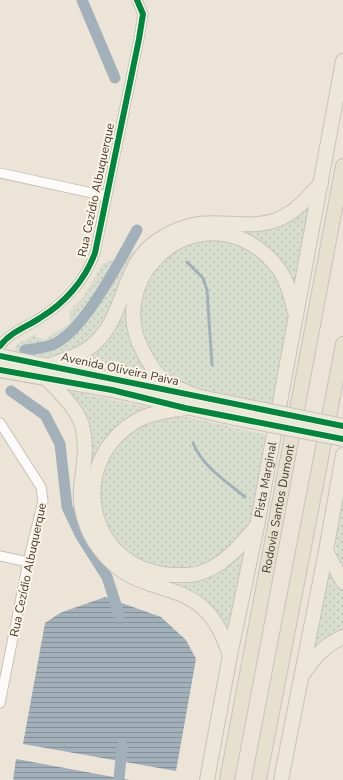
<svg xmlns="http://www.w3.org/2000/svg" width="343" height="780" viewBox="0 0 343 780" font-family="'Nunito Sans',sans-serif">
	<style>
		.grass { fill: url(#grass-dots) }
		.water { fill: url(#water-rules) }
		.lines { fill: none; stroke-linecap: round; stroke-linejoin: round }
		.stream { stroke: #a2b0ba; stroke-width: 3 }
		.canal { stroke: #a2b0ba; stroke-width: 11 }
		.minor-casing { stroke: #c8c2b7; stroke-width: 11 }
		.primary-casing { stroke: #c7c3bc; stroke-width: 16 }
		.trunk-casing { stroke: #c7c3bc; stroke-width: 16 }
		.minor { stroke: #fcfbf9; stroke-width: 9 }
		.primary { stroke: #ece7d9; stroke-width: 14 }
		.trunk { stroke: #e6e1ce; stroke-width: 14 }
		.primary-bridge-casing { stroke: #c7c3bc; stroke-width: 16; stroke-linecap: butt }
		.primary-bridge { stroke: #ece7d9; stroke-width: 14 }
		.cycleway-casing { stroke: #fdf4e5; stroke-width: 8 }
		.cycleway { stroke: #00873e; stroke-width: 6 }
		.labels { text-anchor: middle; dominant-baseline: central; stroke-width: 4; stroke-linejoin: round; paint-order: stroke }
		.street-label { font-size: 12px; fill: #423c32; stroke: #fdf4e5 }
	</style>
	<defs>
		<pattern id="grass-dots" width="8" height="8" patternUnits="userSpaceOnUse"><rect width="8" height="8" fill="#d8dece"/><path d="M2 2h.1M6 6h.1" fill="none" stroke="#bbbfb1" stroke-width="1.8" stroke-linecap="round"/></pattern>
		<pattern id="water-rules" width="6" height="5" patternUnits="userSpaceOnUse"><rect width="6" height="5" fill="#a2b0ba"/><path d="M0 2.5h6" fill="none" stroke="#869098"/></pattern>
	</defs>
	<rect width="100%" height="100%" fill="#ece4d6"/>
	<path class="grass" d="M314 199 295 291C289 278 282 263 271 253 207 193 104 260 132 343 137 359 149 371 160 383L66 364C140 340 111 282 158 247 174 234 193 227 214 227 243 227 261 235 289 220 298 215 306 206 314 199Z
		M206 239C214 240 222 240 230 242 261 248 288 280 289 312 290 341 279 376 274 405L180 384 161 370 138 329V303L155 266 182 246Z
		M143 247 111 314 90 342 58 357 45 358 14 354 17 344 34 335 44 340 70 323V311L83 297 103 264Z
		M62 389 155 409C136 416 118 425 106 442 63 500 106 582 177 581 207 581 229 568 248 546L228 643C220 617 202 596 176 587 166 584 154 583 144 579 122 571 104 552 94 532 80 504 89 479 91 451 93 427 79 405 62 389Z
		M176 416 187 417 267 435 253 516 243 537 224 557 189 572 137 561 111 538 98 502 105 463 129 432 151 420Z
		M343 481V574C329 543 337 513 343 481Z
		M329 562 337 581 343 591V632L311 657Z"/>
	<path class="water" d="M105 597 161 617 186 640 196 659 176 771 23 744 45 623 60 613Z
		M16 759 130 780H13Z"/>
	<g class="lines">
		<path class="stream" d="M187 262 203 278 207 290 212 365
			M193 443C202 466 227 482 245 497"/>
		<path class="canal" d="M82 0 115 78
			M25 350C34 349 43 348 52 345 84 332 120 260 137 230
			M11 391 45 415 60 444 67 507 81 536 107 577 119 614
			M119 780 122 746"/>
		<g class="minor-casing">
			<path id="minor" d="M0 173 106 196
				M0 346C10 332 27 327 40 318 65 303 85 280 95 253L139 39 143 14 137 0
				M0 423 41 487 43 501 28 562 0 703
				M0 556 28 562"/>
		</g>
		<g class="primary-casing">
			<g id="primary">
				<path d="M0 356 235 404"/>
				<path d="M49 366C64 359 83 355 95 343 126 315 121 265 157 241 169 233 184 226 199 224 227 220 256 231 283 217 298 210 310 195 321 183"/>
				<path d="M0 370 112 390 234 418"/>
				<path d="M47 379C60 393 76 407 82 425 88 447 83 467 81 488 79 509 87 532 99 548 111 564 127 576 145 582 166 590 189 593 205 610 218 622 224 639 230 655"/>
				<path d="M196 396C186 391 173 388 164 380 155 373 149 363 144 353 105 285 179 207 248 242 264 251 277 263 285 280 290 290 292 302 295 312"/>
				<path d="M185 408C169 411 152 412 138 420 64 462 87 570 172 575 181 575 191 576 200 573 223 566 240 546 255 528"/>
				<path d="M326 551 343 582"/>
				<path d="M304 673C315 656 325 645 343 637"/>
				<path id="s1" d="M207 780 230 655 257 526 343 61"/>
				<path d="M281 780 326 551 343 455"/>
			</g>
		</g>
		<g class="trunk-casing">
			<g id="trunk">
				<path id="s2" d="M227 780 343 166"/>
				<path d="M259 780 343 344"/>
			</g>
		</g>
		<use href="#minor" class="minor"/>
		<use href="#primary" class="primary"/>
		<use href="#trunk" class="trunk"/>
		<g class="primary-bridge-casing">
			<path id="primary-bridge" d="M235 404 343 426
				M234 418 343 439"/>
		</g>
		<use href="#primary-bridge" class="primary-bridge"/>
		<g class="cycleway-casing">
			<path id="cycleway" d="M0 346C10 332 27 327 40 318 65 303 85 280 95 253L139 39 143 14 137 0
				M0 356 343 426
				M0 370 112 390 185 408 343 439"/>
		</g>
		<use href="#cycleway" class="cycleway"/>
	</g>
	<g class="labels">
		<g class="street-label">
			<text transform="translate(96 190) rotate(-78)">Rua Cezídio Albuquerque</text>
			<text transform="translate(120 369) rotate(12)">Avenida Oliveira Paiva</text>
			<text stroke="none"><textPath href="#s1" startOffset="306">Pista Marginal</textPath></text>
			<text stroke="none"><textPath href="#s2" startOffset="276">Rodovia Santos Dumont</textPath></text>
			<text transform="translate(28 570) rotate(-78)">Rua Cezídio Albuquerque</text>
		</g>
	</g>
</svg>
